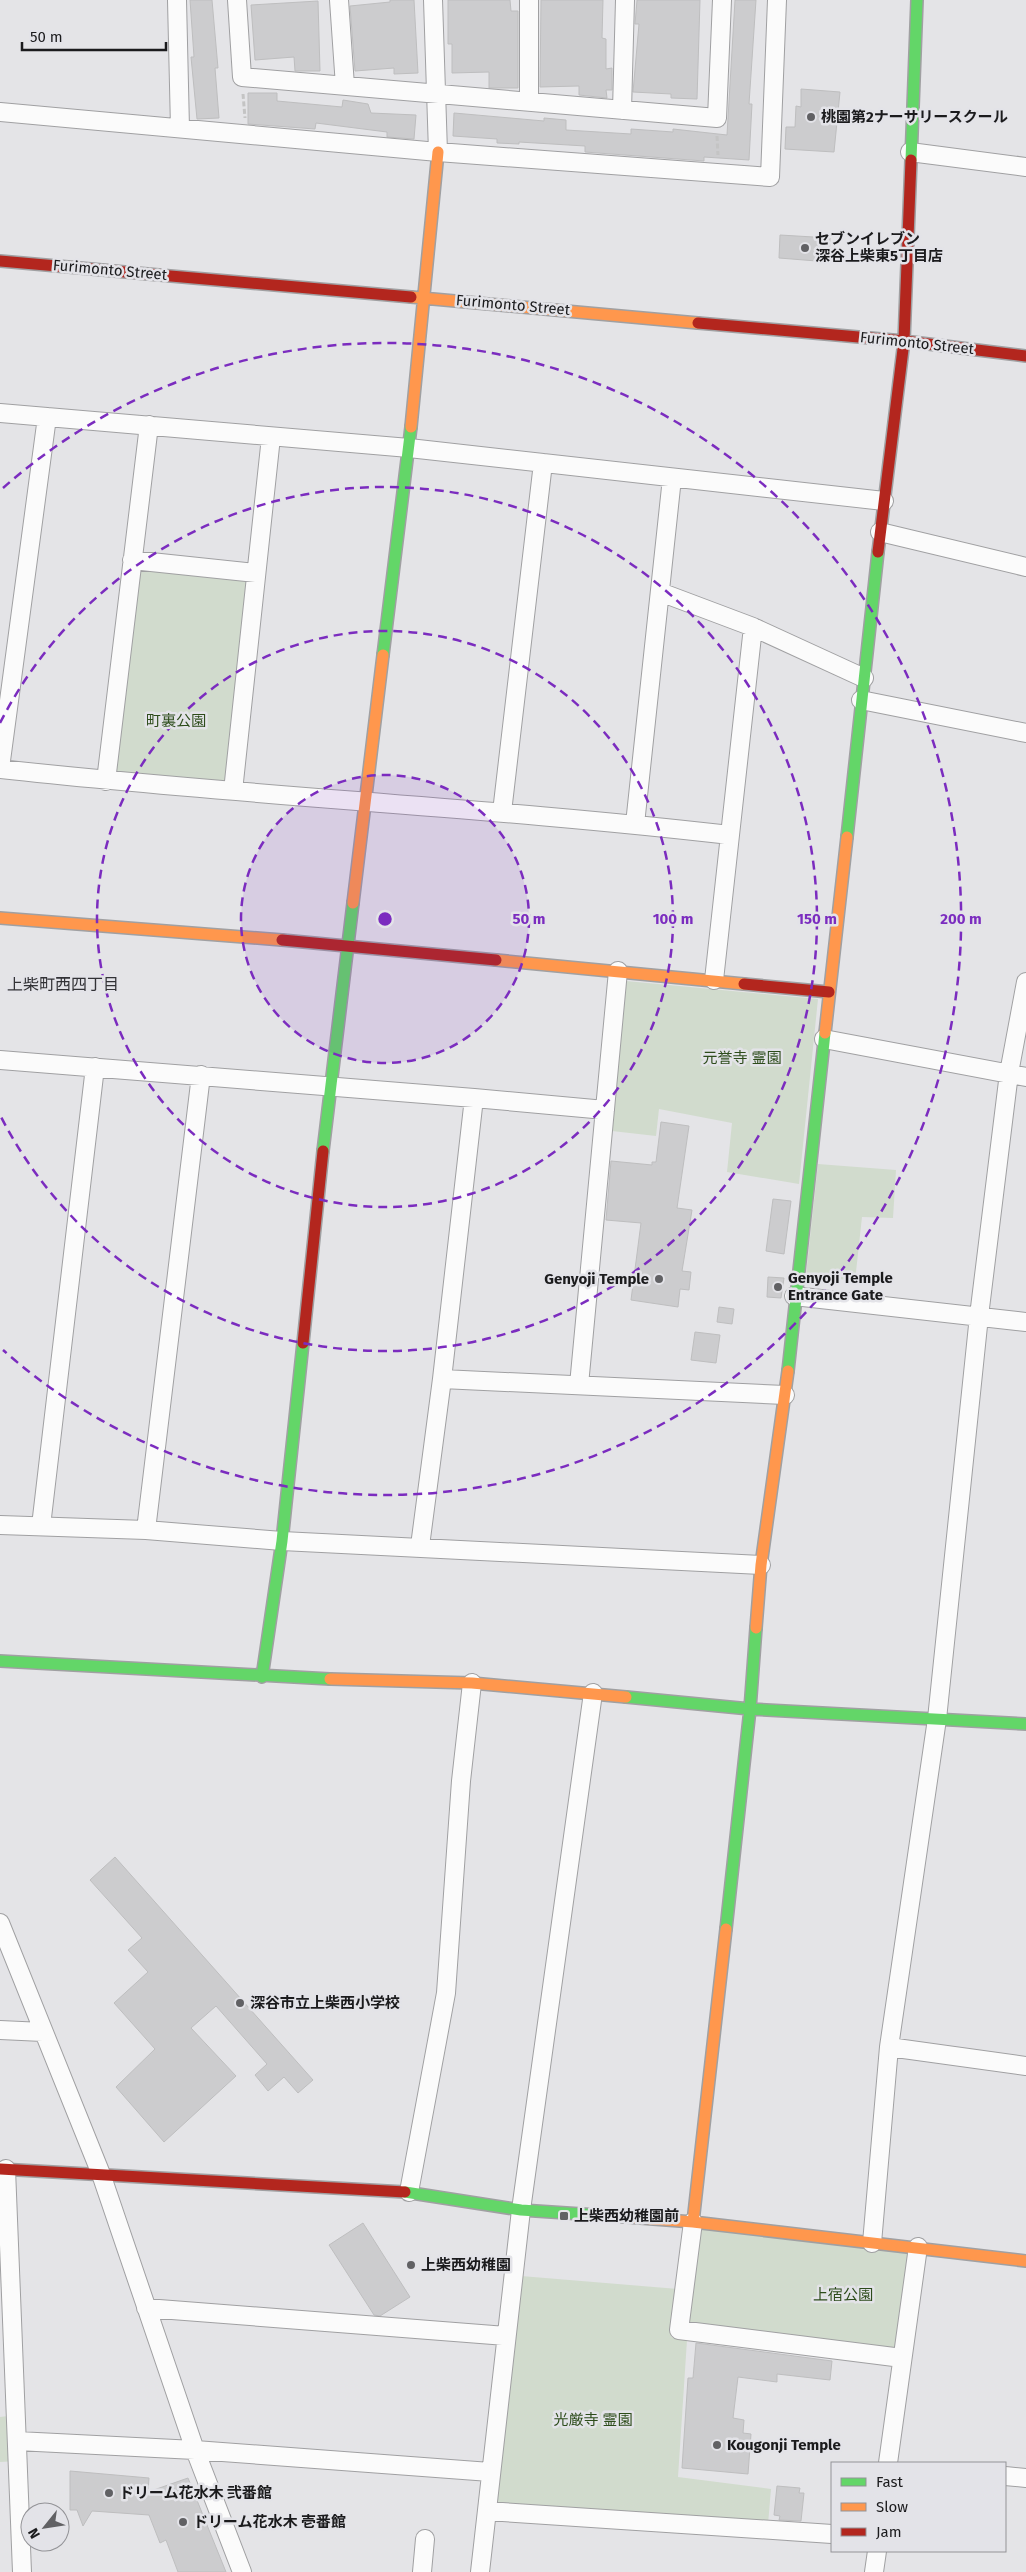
<svg xmlns="http://www.w3.org/2000/svg" width="1026" height="2572" viewBox="0 0 1026 2572" font-family="'Fira Sans','Noto Sans JP',sans-serif">
	<style>
		.green { fill: #d1dbcd }
		.building { fill: #ccccce; stroke: #bebebf }
		.lines { fill: none; stroke-linecap: round; stroke-linejoin: round }
		.street-casing { stroke: #a0a0a2; stroke-width: 20 }
		.fast-casing { stroke: #a0a0a2; stroke-width: 14 }
		.slow-casing { stroke: #a0a0a2; stroke-width: 14 }
		.jam-casing { stroke: #a0a0a2; stroke-width: 14 }
		.path { stroke: #c4c4c4; stroke-width: 3; stroke-dasharray: 5 2.5; stroke-linecap: butt }
		.street { stroke: #fbfbfb; stroke-width: 18 }
		.fast { stroke: #63d668; stroke-width: 11 }
		.slow { stroke: #ff974d; stroke-width: 11 }
		.jam { stroke: #b3261e; stroke-width: 11 }
		.ring { fill: none; stroke: #7b2cbf; stroke-width: 2.5; stroke-dasharray: 9 6 }
		.poi-dot { fill: #616164; stroke: #e3e3e8; stroke-width: 2 }
		.labels { text-anchor: middle; dominant-baseline: central; stroke-width: 5; stroke-linejoin: round; paint-order: stroke }
		.poi-label { font-size: 15px; font-weight: bold; fill: #1b1b1d; stroke: #e3e3e8; text-anchor: start }
		.street-label { font-size: 15px; fill: #1b1b1d; stroke: #e3e3e8 }
		.park-label { font-size: 15px; fill: #2d4c1b; stroke: #e3e3e8 }
		.neighbourhood-label { font-size: 16px; fill: #323236; stroke: #e3e3e8 }
		.centre { fill: #7b2cbf; stroke: #e3e3e8; stroke-width: 2.5 }
		.ring-label { font-size: 15px; text-anchor: middle; font-weight: bold; fill: #7b2cbf; stroke: #e3e3e8; stroke-width: 5; stroke-linejoin: round; paint-order: stroke }
	</style>
	<rect width="100%" height="100%" fill="#e4e4e7"/>
	<path class="green" d="M132 560 256 573 233 791 106 781Z
		M626 981 818 999 799 1184 727 1172 732 1123 659 1109 656 1136 612 1131Z
		M818 1164 896 1170 893 1218 862 1217 855 1281 806 1275Z
		M693 2222 918 2247 902 2358 679 2330Z
		M521 2276 678 2289 671 2337 687 2340 678 2477 771 2489 768 2524 495 2504Z
		M16 2415 17 2461 0 2462V2417Z"/>
	<path class="building" d="M190 0H212L218 68H215L219 118 197 119 191 57H194Z
		M390 0H414L418 73 394 74V68L355 71 350 6 390 2Z
		M448 0H510L511 11H518V88H489V72L452 73V44H448Z
		M541 0H603L602 38 606 39V69L612 68V90H606L607 98 579 95V86L540 87Z
		M637 0H700L697 99 671 98V94L633 92 639 24H635Z
		M735 0H756L749 104H752L749 160 704 157V161L585 152V146L519 142V144L497 143V139L453 136 454 113 544 121V118L566 120V130L631 134V129L673 132V129L727 135Z
		M318 1 320 71H295L294 57 255 60 251 5Z
		M801 89 840 92 834 152 785 149 786 127H795L796 106 801 107Z
		M248 93H277V101L342 107 343 100 368 104 371 113 416 115 414 139 387 137V132L316 123 315 129 248 124Z
		M780 235 830 238 829 262 779 258Z
		M661 1122 689 1126 677 1208 692 1210 682 1271 691 1272 689 1290 680 1289 678 1307 631 1300 641 1223 606 1220 611 1161 652 1165V1162H656Z
		M773 1199 791 1201 784 1254 766 1251Z
		M768 1277 784 1278 781 1298 767 1297Z
		M719 1307 734 1309 732 1324 717 1322Z
		M695 1332 720 1335 716 1363 691 1360Z
		M115 1857 313 2080 298 2093 284 2077 268 2091 255 2075 267 2064 216 2006 191 2028 236 2076 164 2142 116 2087 155 2049 114 2003 148 1972 128 1950 142 1938 90 1880Z
		M363 2223 410 2297 380 2316 374 2315 329 2245Z
		M696 2343 832 2361 830 2380 777 2374V2382L738 2377 733 2418 744 2420 743 2433 751 2434 748 2474 682 2468 688 2378H693Z
		M70 2471 149 2478 148 2492 188 2478 226 2572H178L166 2540 160 2543 149 2515 92 2511 83 2526 77 2510H70Z
		M777 2486 800 2488 799 2493H804L801 2521 779 2520 780 2516 774 2515Z"/>
	<g class="lines">
		<g class="street-casing">
			<path id="street" d="M177 0 180 128
				M237 0 242 77 717 118 722 0
				M339 0 345 86
				M433 0 438 152
				M529 102V0
				M622 110 625 0
				M0 112 438 152 770 177 777 0
				M910 152 1026 167
				M0 413 409 448 884 501
				M880 532 1026 567
				M132 560 256 573
				M660 592 753 627 864 678
				M861 700 1026 733
				M0 768 47 417
				M0 769C243 796 487 807 730 835L714 980
				M106 781 149 425
				M233 791 271 437
				M502 812 543 463
				M635 824 672 478
				M730 835 753 627
				M824 1039 1026 1077
				M0 1060 474 1098 442 1379 420 1546
				M474 1098 605 1110
				M794 1296 1026 1322
				M442 1379 785 1395
				M579 1385 618 971
				M0 1525 146 1530 282 1541 761 1565
				M41 1526 95 1067
				M146 1530 201 1075
				M0 1923 101 2174 195 2450 242 2572
				M0 2030 43 2032
				M889 2047 1026 2066
				M6 2169 22 2572
				M409 2192 446 1993 461 1781 472 1683
				M693 2222 679 2330 902 2358
				M872 2243 889 2047 937 1719 979 1316 1009 1073 1026 982
				M146 2308 506 2336
				M17 2441 195 2450 490 2472
				M888 2463 918 2247
				M1005 2476 1026 2478
				M487 2511 832 2534
				M422 2572 425 2539
				M480 2572 521 2210 593 1693
				M874 2572 877 2551"/>
		</g>
		<g class="fast-casing">
			<path id="fast" d="M911 160 917 0
				M383 655 411 427
				M847 837 878 552
				M323 1151 353 903
				M788 1371 825 1033
				M0 1661 330 1679
				M262 1677 282 1541 303 1343
				M626 1697 750 1709 1026 1724
				M726 1929 750 1709 756 1628
				M405 2192 521 2210 627 2217"/>
		</g>
		<g class="slow-casing">
			<path id="slow" d="M411 297 698 323
				M411 427 438 152
				M353 903 383 655
				M0 918 282 940
				M496 960 744 984
				M825 1033 847 837
				M756 1628 761 1565 788 1371
				M330 1679 472 1683 626 1697
				M627 2217 693 2222 1026 2261
				M693 2222 726 1929"/>
		</g>
		<g class="jam-casing">
			<path id="jam" d="M0 261 411 297
				M698 323 904 341 1026 356
				M878 552 904 341 911 160
				M282 940 496 960
				M744 984 829 992
				M303 1343 323 1151
				M0 2169 405 2192"/>
		</g>
		<path class="path" d="M243 94 245 118
			M717 136 718 155"/>
		<use href="#street" class="street"/>
		<use href="#fast" class="fast"/>
		<use href="#slow" class="slow"/>
		<use href="#jam" class="jam"/>
	</g>
	<circle cx="385" cy="919" r="144" fill="#7b2cbf" fill-opacity=".12"/>
	<g class="ring">
		<circle cx="385" cy="919" r="144"/>
		<circle cx="385" cy="919" r="288"/>
		<path d="M0 723A432 432 0 1 1 0 1115"/>
		<path d="M3 488A576 576 0 1 1 3 1350"/>
	</g>
	<g class="poi-dot">
		<circle cx="811" cy="117" r="5"/>
		<circle cx="805" cy="248" r="5"/>
		<circle cx="659" cy="1279" r="5"/>
		<circle cx="778" cy="1287" r="5"/>
		<circle cx="240" cy="2003" r="5"/>
		<rect x="559" y="2211" width="10" height="10" rx="2.5"/>
		<circle cx="411" cy="2265" r="5"/>
		<circle cx="717" cy="2445" r="5"/>
		<circle cx="109" cy="2493" r="5"/>
		<circle cx="183" cy="2522" r="5"/>
	</g>
	<g class="labels">
		<g class="poi-label">
			<text x="821" y="117">桃園第2ナーサリースクール</text>
			<text x="815" y="239">セブンイレブン<tspan x="815" dy="17">深谷上柴東5丁目店</tspan></text>
			<text x="788" y="1278">Genyoji Temple<tspan x="788" dy="17">Entrance Gate</tspan></text>
			<text x="649" y="1279" text-anchor="end">Genyoji Temple</text>
			<text x="250" y="2003">深谷市立上柴西小学校</text>
			<text x="574" y="2216">上柴西幼稚園前</text>
			<text x="421" y="2265">上柴西幼稚園</text>
			<text x="727" y="2445">Kougonji Temple</text>
			<text x="119" y="2493">ドリーム花水木 弐番館</text>
			<text x="193" y="2522">ドリーム花水木 壱番館</text>
		</g>
		<g class="street-label">
			<text transform="translate(110 270) rotate(5)">Furimonto Street</text>
			<text transform="translate(513 305) rotate(5)">Furimonto Street</text>
			<text transform="translate(917 343) rotate(6)">Furimonto Street</text>
		</g>
		<g class="park-label">
			<text x="176" y="721">町裏公園</text>
			<text x="742" y="1058">元誉寺 霊園</text>
			<text x="843" y="2295">上宿公園</text>
			<text x="593" y="2420">光厳寺 霊園</text>
		</g>
		<g class="neighbourhood-label">
			<text x="63" y="984">上柴町西四丁目</text>
		</g>
	</g>
	<circle cx="385" cy="919" r="8" class="centre"/>
	<g class="ring-label">
		<text x="529" y="924">50 m</text>
		<text x="673" y="924">100 m</text>
		<text x="817" y="924">150 m</text>
		<text x="961" y="924">200 m</text>
	</g>
	<rect x="831" y="2462" width="175" height="90" fill="#e3e3e8" stroke="#939397"/>
	<rect x="841" y="2478" width="25" height="8" fill="#63d668" stroke="#939397"/>
	<text x="876" y="2487" font-size="15" fill="#1b1b1d">Fast</text>
	<rect x="841" y="2503" width="25" height="8" fill="#ff974d" stroke="#939397"/>
	<text x="876" y="2512" font-size="15" fill="#1b1b1d">Slow</text>
	<rect x="841" y="2528" width="25" height="8" fill="#b3261e" stroke="#939397"/>
	<text x="876" y="2537" font-size="15" fill="#1b1b1d">Jam</text>
	<g transform="translate(45 2527) rotate(240)"><circle r="24" fill="#e3e3e8" stroke="#939397"/>
	<path d="M0-4L9 19L0 12L-9 19Z" fill="#616164"/>
	<text y="-8" font-size="14" font-weight="bold" text-anchor="middle" fill="#1b1b1d">N</text>
	</g>
	<path d="M22 42v8h144v-8" fill="none" stroke="#1b1b1d" stroke-width="2.5"/>
	<text x="30" y="42" font-size="15" fill="#1b1b1d" stroke="#e3e3e8" stroke-width="4" paint-order="stroke">50 m</text>
</svg>
